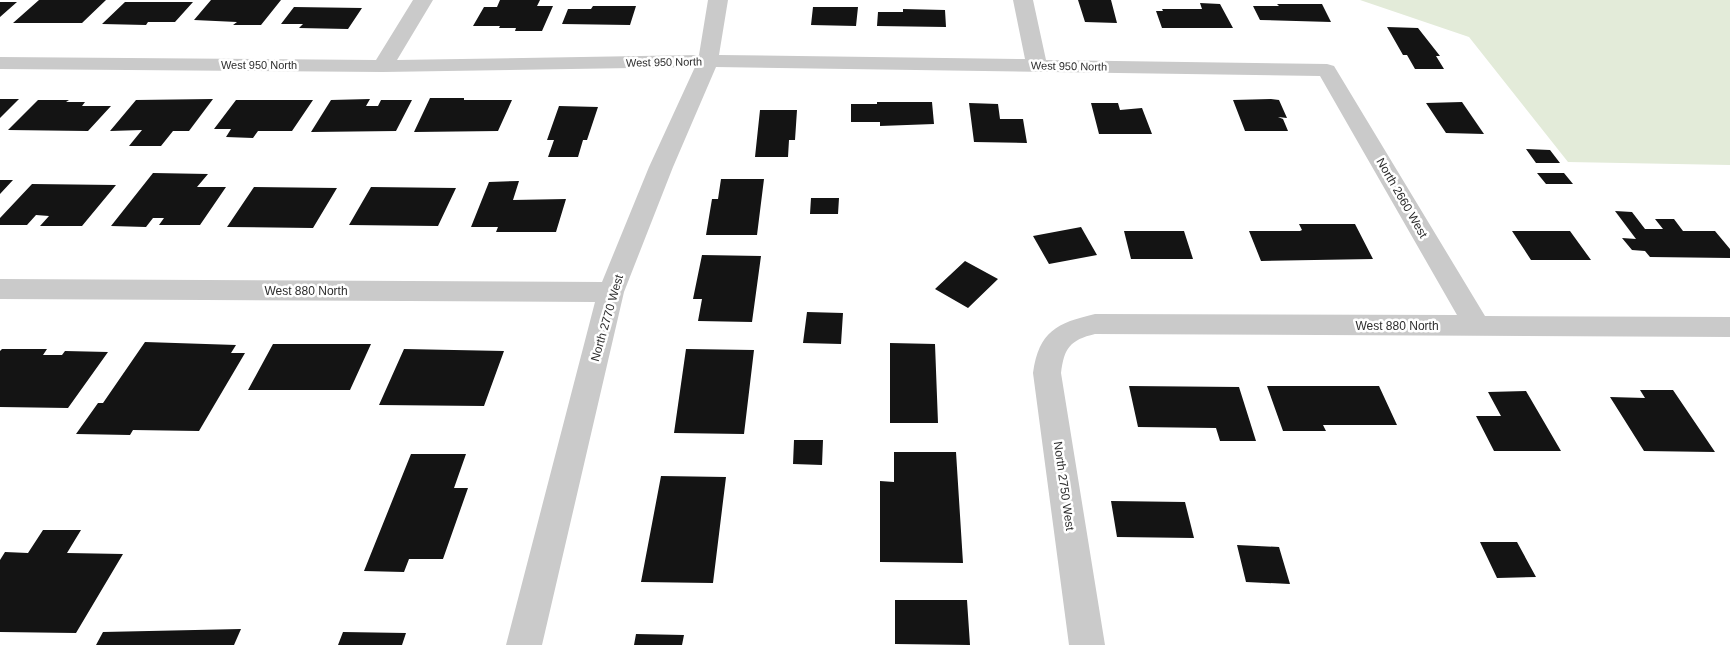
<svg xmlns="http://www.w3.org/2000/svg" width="1730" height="645" viewBox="0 0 1730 645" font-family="Arial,sans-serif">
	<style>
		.green { fill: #e3ebd9 }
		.building { fill: #141414 }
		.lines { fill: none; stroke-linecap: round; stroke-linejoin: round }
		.street { fill: #cacaca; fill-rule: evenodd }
		.labels { text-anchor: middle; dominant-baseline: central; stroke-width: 5; stroke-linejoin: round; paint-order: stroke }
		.far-street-label { font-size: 11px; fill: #2d2d2d; stroke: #fff }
		.street-label { font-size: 12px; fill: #2d2d2d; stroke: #fff }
	</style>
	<rect width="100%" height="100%" fill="#fff"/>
	<path class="green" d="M1360 0H1730V165L1568 162 1469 37Z"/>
	<path class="building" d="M39 0H106L82 23H13Z
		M211 0H281L261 25H233L237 22 194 20Z
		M500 0H540L537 6H553L542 31H515L516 28H499L500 26H473L484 7H497Z
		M1078 0H1111L1117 23 1085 22Z
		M0 2H17L0 17Z
		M125 2H193L175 22H148L146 25 102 24Z
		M1200 3 1220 4 1233 28H1162L1156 11H1163L1162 9H1202Z
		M1277 4H1322L1331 22 1260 20 1253 6H1279Z
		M593 6H636L630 25 562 24 568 9H591Z
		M294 7 362 8 348 29 299 28 303 24H281Z
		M813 7H858L856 26 811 25Z
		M903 9 945 10 946 27 877 26 878 12H903Z
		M1387 27 1418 28 1440 56H1436L1444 69H1415L1407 55H1403Z
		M430 98H464V100H512L498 131 414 132Z
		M0 99H19L0 118Z
		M213 99 189 131H173L161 146H129L142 130 110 131 136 100Z
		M370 99 366 106H378L381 100H412L396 131 311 132 331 100Z
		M1271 99 1279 100 1287 118 1278 117 1283 119 1288 131H1245L1233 100Z
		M38 100H69L66 102H85L82 106H111L88 131 8 130Z
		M236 100H313L292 131H258L253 138 226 137 231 129H214Z
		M877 102H932L934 124 880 126V122H851V104H877Z
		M1462 102 1484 134 1446 133 1426 103Z
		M969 103 998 104 1000 119H1023L1027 143 974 142Z
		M1091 103H1118L1120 110 1142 108 1152 134H1099Z
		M559 106 598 107 587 140H583L578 157H548L554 140H547Z
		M760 110H797L795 140H789L788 157H755Z
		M1526 149 1550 150 1560 163H1536Z
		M153 173 208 174 197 187H226L200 225H159L164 218H153L146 227 111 226Z
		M1537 173H1564L1573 184H1546Z
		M721 179H764L757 235H706L712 199H718Z
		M0 180H13L0 194Z
		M519 181 513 200 566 199 556 232H496L498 227H471L489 182Z
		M32 184 116 185 82 226H40L49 216 36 215 27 225H0V218Z
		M254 187 337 188 313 228 227 227Z
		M371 187 456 188 438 226 349 225Z
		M811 198H839L838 214H810Z
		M1615 211 1632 212 1645 229H1663L1655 219H1674L1683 231H1715L1730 249V258L1650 257 1645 251 1632 250 1622 238 1636 239Z
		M1299 224H1355L1373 259 1261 261 1249 231H1300L1302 230Z
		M1081 227 1097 255 1049 264 1033 236Z
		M1124 231H1184L1193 259H1131Z
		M1512 231H1570L1591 260H1531Z
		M702 255 761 256 752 322 698 321 702 299H693Z
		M965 261 998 279 968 308 935 289Z
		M807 312 843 313 841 344 803 343Z
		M145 342 236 345 231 353H245L199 431 133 430 130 435 76 434 98 403H103Z
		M890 343 935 344 938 423H890Z
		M273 344H371L350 390H248Z
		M2 349H47L43 355H62L65 351 108 352 68 408 0 407V351Z
		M404 349 504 351 484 406 379 405Z
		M686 349 754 350 744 434 674 433Z
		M1129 386 1239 387 1256 441H1220L1216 428 1138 427Z
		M1267 386H1379L1397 425H1323L1326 431H1283Z
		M1640 390H1673L1715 452 1644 451 1610 397 1645 398Z
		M1526 391 1561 451H1494L1476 416H1501L1488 392Z
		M794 440H823L822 465 793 464Z
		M894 452H956L963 563 880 562V481L894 482Z
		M411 454H466L454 488H468L443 559H409L404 572 364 571Z
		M661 476 726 477 713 583 641 582Z
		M1111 501 1185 502 1194 538 1117 537Z
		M43 530H81L67 553 123 554 76 633 0 632V560L5 552 28 553Z
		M1480 542H1517L1536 577 1497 578Z
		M1237 545 1279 547 1290 584 1246 582Z
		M895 600H967L970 645 895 644Z
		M241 629 234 645H96L103 632Z
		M343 632 406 633 402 645H338Z
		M636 634 684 635 682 645H634Z"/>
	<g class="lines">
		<path class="street" d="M413 0H433L397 60 699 55 708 0H728L719 55 1025 59 1013 0H1033L1046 60 1327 64 1334 66 1485 316 1730 317V337L1095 334C1070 340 1064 348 1061 373L1105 645H1069L1033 373C1039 331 1057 323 1095 314L1457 315 1320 76 716 67 673 167 624 292 542 645H506L595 302 0 299V279L602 282 649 167 695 67 383 72 0 69V57L376 60Z"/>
	</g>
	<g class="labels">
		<g class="far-street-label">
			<text transform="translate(664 62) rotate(-1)">West 950 North</text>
			<text x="259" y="65">West 950 North</text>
			<text transform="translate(1069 66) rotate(1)">West 950 North</text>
		</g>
		<g class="street-label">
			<text transform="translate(1402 198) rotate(60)">North 2660 West</text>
			<text x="306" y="291">West 880 North</text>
			<text transform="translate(607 318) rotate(-74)">North 2770 West</text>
			<text x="1397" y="326">West 880 North</text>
			<text transform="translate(1064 486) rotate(82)">North 2750 West</text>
		</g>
	</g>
</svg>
